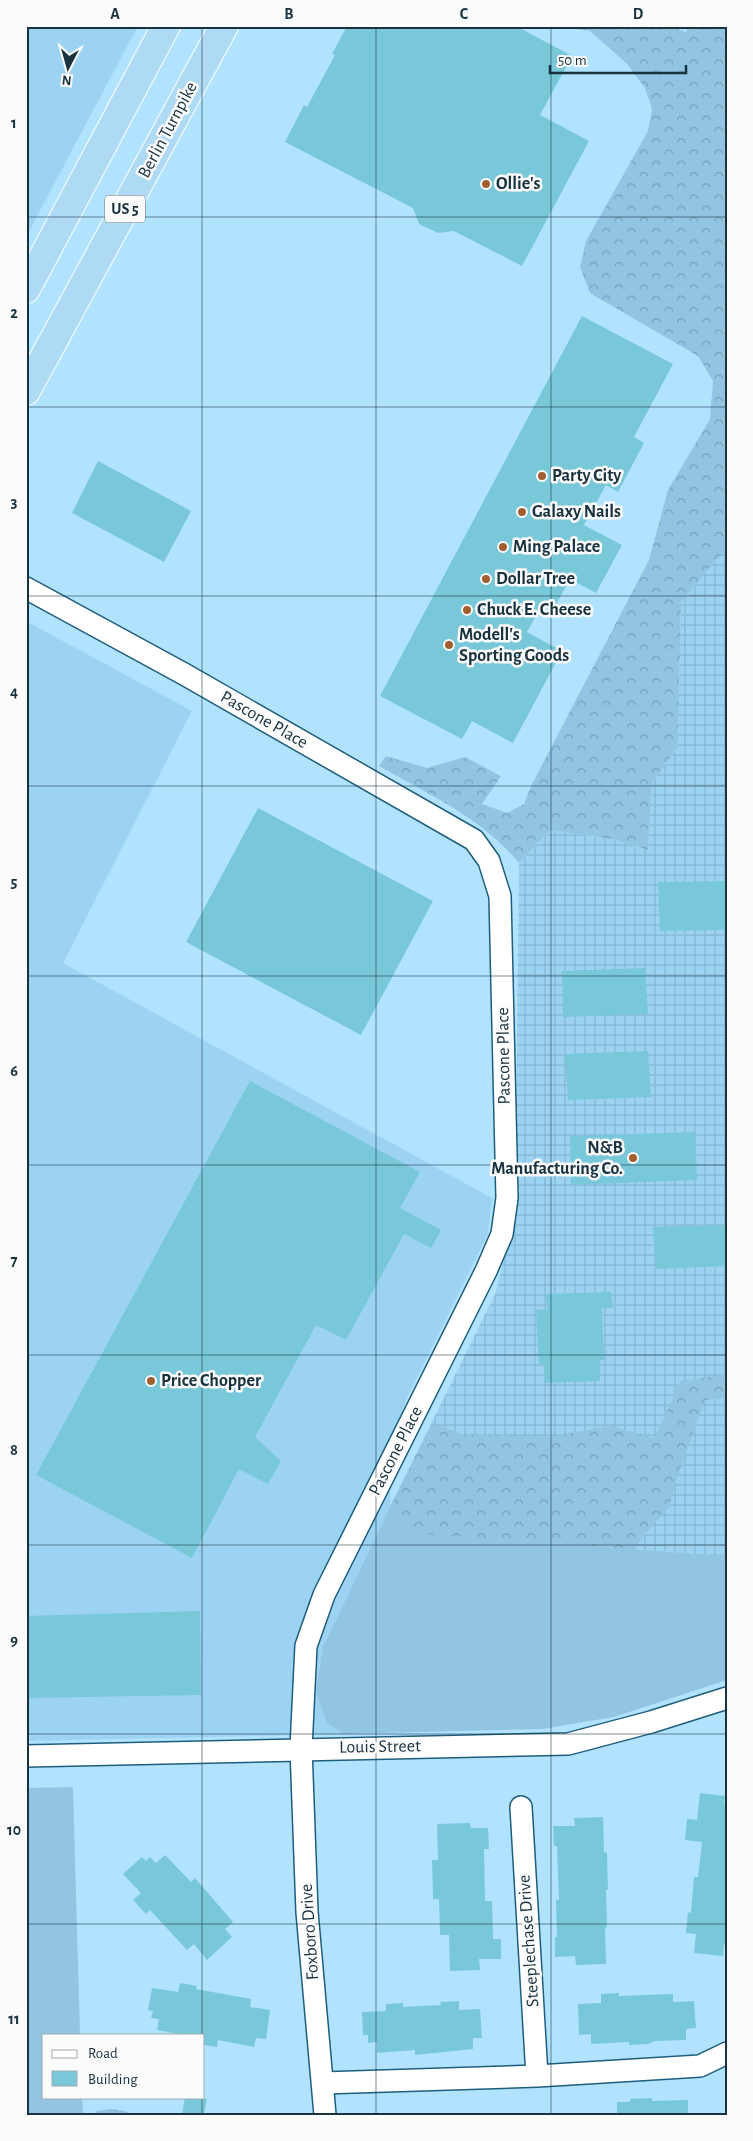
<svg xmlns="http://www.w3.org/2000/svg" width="753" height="2141" viewBox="0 0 753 2141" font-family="'Alegreya Sans',sans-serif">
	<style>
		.built { fill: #9dd3f2 }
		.industrial { fill: url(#industrial-grid) }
		.grass { fill: #91c5e1 }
		.forest { fill: url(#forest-crowns) }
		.building { fill: #78c8d9 }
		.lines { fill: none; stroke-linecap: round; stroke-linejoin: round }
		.minor-casing { stroke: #1e5e7c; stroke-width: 24 }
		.highway-casing { stroke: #fff; stroke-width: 30 }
		.minor { stroke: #fff; stroke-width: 21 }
		.highway { stroke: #aedaf3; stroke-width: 28 }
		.grid { fill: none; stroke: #18323f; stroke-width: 1; stroke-opacity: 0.55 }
		.poi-dot { fill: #a35e30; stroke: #fbfbfb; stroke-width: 2 }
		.labels { text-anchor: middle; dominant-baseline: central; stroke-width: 5; stroke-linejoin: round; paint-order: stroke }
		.shield { fill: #fbfbfb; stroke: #5c6e77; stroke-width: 1 }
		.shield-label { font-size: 16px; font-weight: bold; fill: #18323f }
		.street-label { font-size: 18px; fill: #18323f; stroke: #fbfbfb }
		.poi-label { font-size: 18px; font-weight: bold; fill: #18323f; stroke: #fbfbfb; text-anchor: start }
		.neatline { fill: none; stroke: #18323f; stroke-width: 2 }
		.grid-label { font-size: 16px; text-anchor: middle; font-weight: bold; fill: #18323f }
	</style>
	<defs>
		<pattern id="industrial-grid" width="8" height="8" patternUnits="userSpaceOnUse" patternTransform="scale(1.25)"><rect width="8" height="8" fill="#9dd3f2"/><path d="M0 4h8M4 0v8" fill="none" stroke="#86b6d1"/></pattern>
		<pattern id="forest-crowns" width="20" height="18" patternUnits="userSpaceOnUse" patternTransform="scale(1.25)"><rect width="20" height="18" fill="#91c5e1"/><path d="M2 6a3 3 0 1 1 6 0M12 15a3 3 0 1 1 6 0" fill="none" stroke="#75a1b8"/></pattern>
	</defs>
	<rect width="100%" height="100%" fill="#b1e3fe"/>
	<path class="built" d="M26 26H138L26 237Z
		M26 621 192 711 63 963 492 1198 488 1234 406 1400 392 1443 390 1507 323 1647 327 1723 343 1734 26 1741Z"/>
	<path class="industrial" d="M724 550 727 552V1556L412 1533 390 1507 496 1292 515 1210 519 863 550 830 617 840 648 850 652 783 678 747 681 602Z"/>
	<path class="grass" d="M390 1507 413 1533 727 1556V1680L614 1717 542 1729 343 1734 327 1723 316 1692 323 1647Z
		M73 1787 80 2035H44V2097H82L83 2115H26V1788Z"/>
	<path class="forest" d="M554 26H669L686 32 689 26H727V552L724 551 681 602 678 747 652 783 648 850 617 840 550 830 519 863C482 818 428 794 379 766L386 756 427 768 465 757 501 776 482 804 507 813 524 804 532 784 649 560 668 490 710 419 713 381 698 356 590 293 580 267 586 241 648 131 652 109 645 88 627 64 590 31Z
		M727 1374V1398L705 1400 675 1484 670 1506 633 1549 412 1533 390 1507 432 1423 462 1434 549 1437 611 1426 655 1438 680 1381Z
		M111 2109 125 2111 134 2115H92L97 2111Z"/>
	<path class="building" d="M347 26H516L572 56 540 115 589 141 522 266 454 231 438 233 419 224 413 208 285 142 304 105 307 107 335 55 332 54Z
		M582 316 673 364 634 437 644 443 618 492 606 485 584 525 622 545 596 593 570 579 554 608 543 603 527 632 562 651 513 743 472 721 462 739 380 696Z
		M98 461 191 511 164 562 72 513Z
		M258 808 433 901 361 1035 186 942Z
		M727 881V930L660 931 658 882Z
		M645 968 648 1014 563 1017 562 971Z
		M648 1051 651 1097 568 1100 565 1054Z
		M250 1081 420 1172 400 1208 441 1230 431 1248 404 1234 346 1340 316 1325 255 1437 281 1461 268 1484 239 1469 192 1558 36 1475Z
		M695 1132 697 1180 571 1185 570 1136Z
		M727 1225V1266L656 1269 653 1227Z
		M611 1292 613 1308H602L604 1360H600V1381L545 1383 544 1364H539L536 1310 548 1309 545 1294Z
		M200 1611 201 1695 26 1698V1616Z
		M700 1793 725 1796 724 1804H727V1945L724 1944 723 1956 694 1953 696 1934 686 1933 688 1912 691 1913 694 1877H698L702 1842 685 1840 687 1819 697 1820Z
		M603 1817 604 1852 607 1853 608 1890H606L607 1926 605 1929 606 1964 576 1965 575 1956 555 1957V1937H557L556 1900H559L557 1846H554L553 1826H575L574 1818Z
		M470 1823 471 1828H488L489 1849H484L485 1901H492L493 1939H501V1959H479L480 1970 450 1971 449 1935H440L439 1899H433L432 1860H438L437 1824Z
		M165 1855 191 1882 195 1878 233 1922 225 1929 232 1937 207 1960 194 1944 187 1950 150 1910 146 1914 133 1900 141 1893 123 1874 142 1857 146 1861 150 1857 156 1863Z
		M180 1983 197 1986 196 1989 251 1999 250 2007 270 2010 266 2039 256 2038 254 2047 218 2040 217 2047 204 2045V2035H183L157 2030 159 2019 151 2018 153 2011 148 2010 152 1988 178 1992Z
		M619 1993V1996L673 1994V2002L694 2001 696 2028 686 2029V2040L654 2041 648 2044 629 2045V2042L591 2044V2034L579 2035 578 2004 601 2003V1994Z
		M459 2001V2010L480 2009 482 2038H473V2049L415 2055V2050L377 2053V2042L368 2043V2035H363L362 2012 386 2011V2004L403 2003V2007L441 2005 440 2002Z
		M185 2097 207 2099 204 2115H182Z
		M652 2098V2101L688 2100V2115H617V2102H630V2099Z"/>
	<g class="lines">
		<g class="minor-casing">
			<path id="minor" d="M26 588 184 674 474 840 489 861 500 896 507 1198 502 1234 486 1271 324 1595 306 1646 301 1748 307 1912 325 2115
				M26 1756 568 1744 651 1722 727 1698
				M521 1807 537 2076
				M323 2083 537 2076 700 2066 727 2053"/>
		</g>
		<g class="highway-casing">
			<path id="highway" d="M26 289 166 26
				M26 391 224 26"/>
		</g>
		<use href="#minor" class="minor"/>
		<use href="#highway" class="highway"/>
	</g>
	<path class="grid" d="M202 26V2035M376 26V2115M551 26V2115M26 217H727M26 407H727M26 596H727M26 786H727M26 976H727M26 1165H727M26 1355H727M26 1545H727M26 1734H727M26 1924H727M202 2097V2115"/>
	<g class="poi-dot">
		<circle cx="486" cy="184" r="5"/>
		<circle cx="542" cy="476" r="5"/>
		<circle cx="522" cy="512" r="5"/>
		<circle cx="503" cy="547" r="5"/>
		<circle cx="486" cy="579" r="5"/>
		<circle cx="467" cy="610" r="5"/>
		<circle cx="449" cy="645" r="5"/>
		<circle cx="633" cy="1158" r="5"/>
		<circle cx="151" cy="1381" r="5"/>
	</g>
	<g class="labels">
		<rect class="shield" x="105" y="195.5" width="40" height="27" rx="4"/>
		<g class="shield-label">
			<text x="125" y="209">US 5</text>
		</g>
		<g class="street-label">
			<text transform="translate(168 130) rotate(-62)">Berlin Turnpike</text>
			<text transform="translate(264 720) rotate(30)">Pascone Place</text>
			<text transform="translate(504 1056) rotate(-91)">Pascone Place</text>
			<text transform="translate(396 1451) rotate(-63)">Pascone Place</text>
			<text transform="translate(380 1747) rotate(-1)">Louis Street</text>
			<text transform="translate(310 1932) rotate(-94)">Foxboro Drive</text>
			<text transform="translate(529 1941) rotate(-94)">Steeplechase Drive</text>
		</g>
		<g class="poi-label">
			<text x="496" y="184">Ollie's</text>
			<text x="552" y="476">Party City</text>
			<text x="532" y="512">Galaxy Nails</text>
			<text x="513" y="547">Ming Palace</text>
			<text x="496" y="579">Dollar Tree</text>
			<text x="477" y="610">Chuck E. Cheese</text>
			<text x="459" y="635">Modell's<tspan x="459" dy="21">Sporting Goods</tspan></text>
			<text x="623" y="1148" text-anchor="end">N&amp;B<tspan x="623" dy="21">Manufacturing Co.</tspan></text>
			<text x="161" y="1381">Price Chopper</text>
		</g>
	</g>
	<rect width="753" height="2141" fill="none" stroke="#fbfbfb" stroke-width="55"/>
	<rect x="42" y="2034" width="162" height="65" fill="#fbfbfb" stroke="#a0abb0"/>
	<rect x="52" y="2050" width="25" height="8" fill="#ffffff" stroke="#a0abb0"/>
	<text x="88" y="2058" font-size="15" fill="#18323f">Road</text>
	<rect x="52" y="2071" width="25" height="15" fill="#78c8d9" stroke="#a0abb0"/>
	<text x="88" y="2084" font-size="15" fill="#18323f">Building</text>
	<g transform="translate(68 68) rotate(186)" stroke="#fbfbfb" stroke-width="4" paint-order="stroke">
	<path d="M0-4L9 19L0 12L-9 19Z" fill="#18323f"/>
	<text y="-8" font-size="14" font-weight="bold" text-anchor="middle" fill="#18323f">N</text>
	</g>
	<path d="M550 65v8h136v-8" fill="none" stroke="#18323f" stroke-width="2.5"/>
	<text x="558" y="65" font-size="15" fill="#18323f" stroke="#fbfbfb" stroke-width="4" paint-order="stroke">50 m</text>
	<rect x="28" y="28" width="698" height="2086" class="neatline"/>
	<g class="grid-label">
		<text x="115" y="19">A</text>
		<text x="289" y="19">B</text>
		<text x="464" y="19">C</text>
		<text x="638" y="19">D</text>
		<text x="14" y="128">1</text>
		<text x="14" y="318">2</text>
		<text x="14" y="507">3</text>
		<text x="14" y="697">4</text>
		<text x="14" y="887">5</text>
		<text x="14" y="1076">6</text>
		<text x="14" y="1266">7</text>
		<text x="14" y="1455">8</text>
		<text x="14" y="1645">9</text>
		<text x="14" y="1835">10</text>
		<text x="14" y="2024">11</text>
	</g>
</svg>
